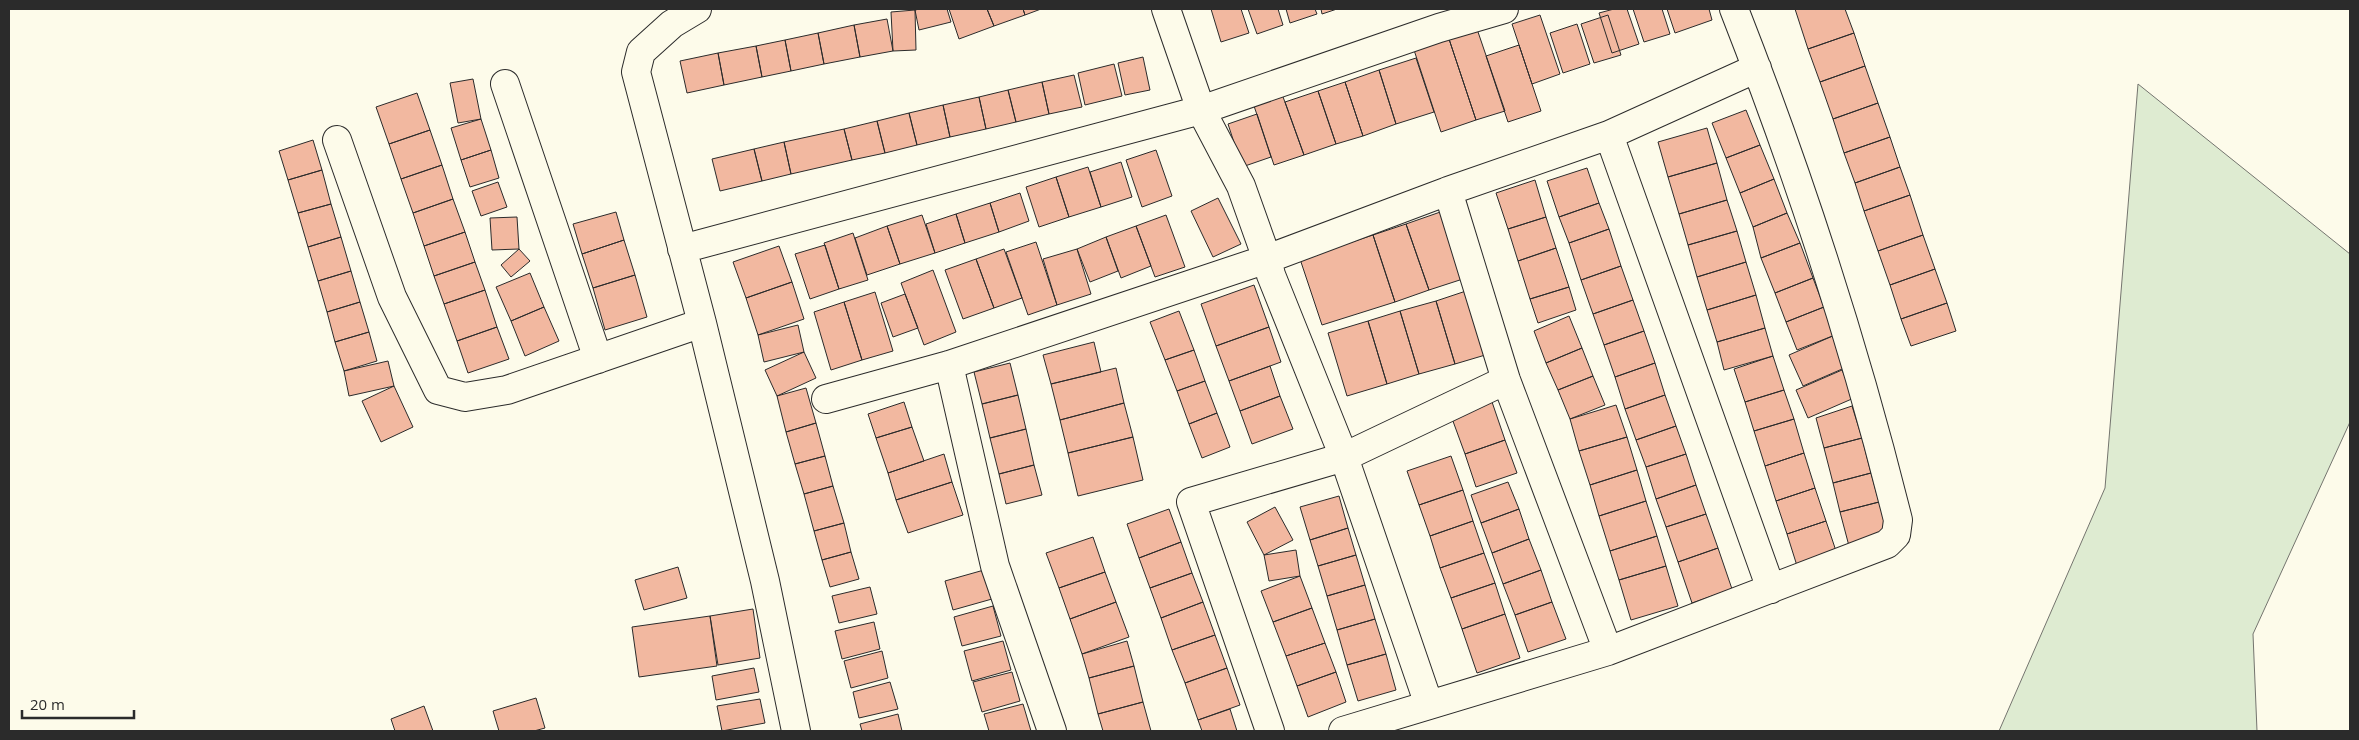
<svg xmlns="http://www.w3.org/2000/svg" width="2359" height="740" viewBox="0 0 2359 740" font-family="'Open Sans',sans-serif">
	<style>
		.green { fill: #deebd1; stroke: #74746e }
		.building { fill: #f2b8a0; stroke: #2b2b2b }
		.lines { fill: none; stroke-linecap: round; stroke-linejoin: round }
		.minor-casing { stroke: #2b2b2b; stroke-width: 30 }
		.minor { stroke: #fdfbea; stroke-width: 28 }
	</style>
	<rect width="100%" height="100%" fill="#fdfbea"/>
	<path class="green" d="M2138 84 2350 254V422L2253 634 2257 731H1999L2105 488Z"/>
	<path class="building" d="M920 9H947L951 22 919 30 915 10Z
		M949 9H987L994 26 959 39Z
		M987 9H1023L1025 15 994 26Z
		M1023 9H1041L1025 15Z
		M1211 9H1241L1249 33 1221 42Z
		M1248 9H1278L1283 25 1257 34Z
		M1286 9H1315L1317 14 1290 23Z
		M1321 9H1337L1322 14Z
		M1614 9H1627L1639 44 1612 53 1599 13Z
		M1633 9H1662L1670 34 1644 42Z
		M1667 9H1709L1712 20 1675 33Z
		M1795 9H1845L1854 33 1808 49Z
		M915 10 916 50 893 51 891 12Z
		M1540 15 1560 74 1532 84 1512 24Z
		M1608 15 1621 55 1594 63 1581 24Z
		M887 19 893 51 860 57 854 25Z
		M1577 24 1590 64 1563 73 1550 33Z
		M854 25 860 57 824 64 818 33Z
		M1477 29 1505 111 1476 120 1449 39Z
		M818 33 824 64 791 71 785 40Z
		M1854 33 1865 66 1820 82 1808 49Z
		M1449 39 1476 120 1441 132 1414 50Z
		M785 40 791 71 762 77 756 46Z
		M1519 45 1541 111 1508 122 1486 56Z
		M756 46 762 77 724 85 718 53Z
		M718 53 724 85 687 93 680 61Z
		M1143 57 1150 90 1125 95 1118 63Z
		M1416 58 1434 112 1396 124 1379 70Z
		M1114 64 1122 96 1085 105 1078 73Z
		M1865 66 1878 103 1833 119 1820 82Z
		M1379 70 1396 124 1363 136 1345 82Z
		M1074 75 1082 107 1049 114 1042 82Z
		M473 79 481 119 458 123 450 83Z
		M1042 82 1049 114 1016 122 1008 90Z
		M1345 82 1363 136 1336 144 1318 91Z
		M1008 90 1016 122 986 129 979 97Z
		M1318 91 1336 144 1304 155 1285 102Z
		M417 93 430 130 389 144 376 107Z
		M1282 94 1304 155 1274 165 1253 103Z
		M979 97 986 129 950 137 943 105Z
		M1878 103 1890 137 1844 153 1833 119Z
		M943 105 950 137 917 145 909 113Z
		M1746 110 1760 145 1726 158 1712 123Z
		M909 113 917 145 885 153 877 121Z
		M1257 114 1271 157 1242 167 1228 124Z
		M481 119 491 150 461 160 451 128Z
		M877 121 885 153 852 160 844 129Z
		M1707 128 1717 163 1668 177 1658 142Z
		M844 129 852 160 791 174 784 142Z
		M430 130 442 165 401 179 389 144Z
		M1890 137 1900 167 1855 183 1844 153Z
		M313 140 322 170 288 180 279 151Z
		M784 142 791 174 762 181 754 149Z
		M1760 145 1774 179 1740 193 1726 158Z
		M754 149 762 181 720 191 712 159Z
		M491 150 499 178 470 187 461 160Z
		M1156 150 1172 196 1142 207 1126 160Z
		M1121 162 1132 197 1101 207 1090 172Z
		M1717 163 1727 200 1679 214 1668 177Z
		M442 165 453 199 413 213 401 179Z
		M1088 167 1101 207 1069 217 1056 177Z
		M1900 167 1910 195 1864 211 1855 183Z
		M1587 168 1599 203 1559 217 1547 181Z
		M322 170 331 204 298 213 288 180Z
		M1056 177 1069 217 1039 227 1026 187Z
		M1774 179 1787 213 1753 227 1740 193Z
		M1535 180 1546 217 1508 229 1496 193Z
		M498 182 507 207 481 216 472 191Z
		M1020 193 1029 221 999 232 990 203Z
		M1910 195 1923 235 1878 251 1864 211Z
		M1218 198 1241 244 1213 257 1191 211Z
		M453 199 465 232 424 246 413 213Z
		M1727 200 1737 231 1688 245 1679 214Z
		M990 203 999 232 965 243 956 214Z
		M1599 203 1609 229 1569 243 1559 217Z
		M331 204 341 237 308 247 298 213Z
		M1446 210 1469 277 1429 290 1406 224Z
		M616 212 624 240 582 254 573 224Z
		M1787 213 1800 243 1761 258 1753 227Z
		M956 214 965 243 935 253 926 224Z
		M922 215 935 253 900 264 887 226Z
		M1166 215 1185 267 1155 277 1136 226Z
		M517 217 519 249 492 250 490 218Z
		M1546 217 1556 248 1518 261 1508 229Z
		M1406 224 1429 290 1395 302 1373 235Z
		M887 226 900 264 867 275 855 238Z
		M1136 226 1151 266 1121 278 1106 237Z
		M1609 229 1621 266 1581 280 1569 243Z
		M1737 231 1746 262 1697 277 1688 245Z
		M465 232 475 262 434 276 424 246Z
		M853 233 868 280 839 289 824 243Z
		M1373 235 1395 302 1322 325 1300 259Z
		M1923 235 1935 269 1890 285 1878 251Z
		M341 237 351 271 318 281 308 247Z
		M1106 237 1118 271 1090 282 1077 249Z
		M624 240 635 275 593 288 582 254Z
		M1036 242 1057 305 1028 315 1006 252Z
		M1800 243 1813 278 1775 293 1761 258Z
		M825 245 839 289 810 299 795 254Z
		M779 246 792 282 746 298 733 262Z
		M1556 248 1569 287 1530 299 1518 261Z
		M519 249 530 261 511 277 501 265Z
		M1004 249 1022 298 994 308 976 259Z
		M1077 249 1091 294 1057 305 1043 259Z
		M976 259 994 308 963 319 945 270Z
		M475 262 485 290 444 304 434 276Z
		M1746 262 1756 295 1707 310 1697 277Z
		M1621 266 1633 300 1593 314 1581 280Z
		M1935 269 1947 303 1901 319 1890 285Z
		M933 270 956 332 924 345 901 283Z
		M351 271 360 302 327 312 318 281Z
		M530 273 544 307 511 321 496 287Z
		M635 275 647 317 605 330 593 288Z
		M1813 278 1824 307 1786 322 1775 293Z
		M792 282 804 319 758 335 746 298Z
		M1254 285 1269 327 1216 346 1201 304Z
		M1569 287 1576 310 1538 323 1530 299Z
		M1472 289 1492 353 1455 364 1436 301Z
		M485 290 497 327 457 341 444 304Z
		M875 292 893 351 862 360 844 302Z
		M905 294 918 328 893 337 881 303Z
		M1756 295 1765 328 1717 342 1707 310Z
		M1633 300 1644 331 1604 345 1593 314Z
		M1436 301 1455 364 1419 374 1400 311Z
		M360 302 369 332 335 342 327 312Z
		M844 302 862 360 831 370 814 312Z
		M1947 303 1956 331 1911 346 1901 319Z
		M544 307 559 341 525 356 511 321Z
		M1824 307 1835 335 1797 350 1786 322Z
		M1179 311 1194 350 1165 360 1150 322Z
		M1400 311 1419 374 1387 384 1368 321Z
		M1569 316 1582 348 1546 363 1534 331Z
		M1368 321 1387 384 1347 396 1328 333Z
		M798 325 804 352 764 362 758 335Z
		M497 327 509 359 468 373 457 341Z
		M1269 327 1281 362 1229 381 1216 346Z
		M1765 328 1773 356 1724 370 1717 342Z
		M1644 331 1655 363 1615 377 1604 345Z
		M369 332 377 361 344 371 335 342Z
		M1835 335 1849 366 1803 386 1789 355Z
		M1094 342 1101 372 1051 384 1043 355Z
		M1582 348 1593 376 1558 390 1546 363Z
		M1194 350 1205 381 1177 391 1165 360Z
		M804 352 816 378 777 396 765 370Z
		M1773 356 1784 390 1745 402 1734 369Z
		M388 361 394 386 349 396 344 371Z
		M1010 363 1018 395 982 404 974 372Z
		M1655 363 1665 395 1625 409 1615 377Z
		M1270 366 1280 396 1240 411 1229 381Z
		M1116 368 1124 403 1060 420 1051 384Z
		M1842 370 1854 398 1808 418 1796 390Z
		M1593 376 1605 405 1570 419 1558 390Z
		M1205 381 1217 413 1189 424 1177 391Z
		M394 386 413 427 381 442 362 401Z
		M806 388 816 423 786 432 777 396Z
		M1784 390 1794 419 1754 431 1745 402Z
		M1018 395 1026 429 990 438 982 404Z
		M1665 395 1676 426 1636 440 1625 409Z
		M1280 396 1293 429 1252 444 1240 411Z
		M1491 399 1505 440 1465 454 1450 413Z
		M904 402 912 427 876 438 868 414Z
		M1124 403 1133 437 1068 453 1060 420Z
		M1616 405 1627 437 1579 451 1570 419Z
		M1852 406 1862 438 1824 448 1816 418Z
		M1217 413 1230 447 1202 458 1189 424Z
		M1794 419 1804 453 1765 466 1754 431Z
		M816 423 825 456 795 464 786 432Z
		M1676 426 1686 454 1646 467 1636 440Z
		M912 427 924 461 888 473 876 438Z
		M1026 429 1034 465 999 474 990 438Z
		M1133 437 1143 480 1078 496 1068 453Z
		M1627 437 1637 470 1590 485 1579 451Z
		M1862 438 1871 473 1833 483 1824 448Z
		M1505 440 1517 473 1476 487 1465 454Z
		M1804 453 1815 488 1776 501 1765 466Z
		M944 454 952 482 896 500 888 473Z
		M1686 454 1696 485 1656 499 1646 467Z
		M825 456 833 486 804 494 795 464Z
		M1451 456 1463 490 1419 505 1407 471Z
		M1034 465 1042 495 1006 504 999 474Z
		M1637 470 1646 501 1599 516 1590 485Z
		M1871 473 1879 502 1840 512 1833 483Z
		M952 482 963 515 908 533 896 500Z
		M1508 482 1519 509 1481 523 1471 495Z
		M1696 485 1706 514 1666 527 1656 499Z
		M833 486 844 523 814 531 804 494Z
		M1815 488 1826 521 1787 534 1776 501Z
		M1463 490 1473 521 1430 536 1419 505Z
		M1339 496 1348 528 1310 540 1300 507Z
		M1646 501 1657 536 1610 551 1599 516Z
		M1879 502 1888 535 1849 546 1840 512Z
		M1275 507 1293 540 1264 555 1247 522Z
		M1169 509 1181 542 1139 558 1127 524Z
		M1519 509 1529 539 1492 553 1481 523Z
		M1706 514 1718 548 1678 562 1666 527Z
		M1473 521 1484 553 1440 568 1430 536Z
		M1826 521 1838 557 1798 569 1787 534Z
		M844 523 851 552 822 560 814 531Z
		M1348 528 1356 555 1318 566 1310 540Z
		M1657 536 1666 566 1619 580 1610 551Z
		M1093 537 1105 572 1059 588 1046 553Z
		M1529 539 1541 570 1503 584 1492 553Z
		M1181 542 1192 573 1150 588 1139 558Z
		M1718 548 1732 589 1692 603 1678 562Z
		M1296 550 1300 576 1269 581 1264 555Z
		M851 552 859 579 830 587 822 560Z
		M1484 553 1495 583 1451 598 1440 568Z
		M1356 555 1365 585 1327 596 1318 566Z
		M1666 566 1678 606 1631 620 1619 580Z
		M678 567 687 598 644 610 635 580Z
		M984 570 992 599 953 610 945 581Z
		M1541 570 1552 602 1515 615 1503 584Z
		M1105 572 1116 602 1070 619 1059 588Z
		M1192 573 1203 602 1161 618 1150 588Z
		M1300 576 1312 608 1273 622 1261 591Z
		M1495 583 1505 614 1462 629 1451 598Z
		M1365 585 1375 619 1337 630 1327 596Z
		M870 587 877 614 839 623 832 596Z
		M1116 602 1129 637 1082 654 1070 619Z
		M1203 602 1215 635 1172 650 1161 618Z
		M1552 602 1566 639 1528 652 1515 615Z
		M993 606 1001 636 962 646 954 617Z
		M1312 608 1325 643 1286 656 1273 622Z
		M753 609 760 658 718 665 710 616Z
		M1505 614 1520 658 1477 673 1462 629Z
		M710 616 717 666 639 677 632 627Z
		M1375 619 1386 654 1347 665 1337 630Z
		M874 622 880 649 842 659 835 631Z
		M1215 635 1227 668 1185 683 1172 650Z
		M1003 641 1011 670 972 681 964 651Z
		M1127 641 1134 666 1089 678 1082 654Z
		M1325 643 1336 672 1297 686 1286 656Z
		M882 651 888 678 851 688 844 661Z
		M1386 654 1396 690 1358 701 1347 665Z
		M1134 666 1143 702 1098 714 1089 678Z
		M754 668 759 692 716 700 712 676Z
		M1227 668 1240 705 1198 720 1185 683Z
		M1012 672 1020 701 982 712 973 682Z
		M1336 672 1346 702 1308 717 1297 686Z
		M890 682 898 709 859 718 853 692Z
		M536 698 545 728 534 731H499L493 711Z
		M760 699 765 723 722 731 717 706Z
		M1143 702 1151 731H1103L1098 714Z
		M1023 704 1031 731H989L984 714Z
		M424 706 433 731H395L391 719Z
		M1230 709 1237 731H1202L1198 720Z
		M898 714 902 731H862L860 724Z"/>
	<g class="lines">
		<g class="minor-casing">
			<path id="minor" d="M697 9 672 24 641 52 636 72 702 323 765 581 796 731
				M1166 9 1201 110 1241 186 1267 259 1271 275 1344 457 1429 705
				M505 84 598 359
				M1609 135 1771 589
				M337 140 392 297 438 390 465 397 507 390 702 323
				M1448 191 1506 380 1608 651
				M682 249 1201 110 1439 28 1504 9
				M949 365 995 566 1052 731
				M826 399 949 365 1267 259 1448 191 1609 135 1757 68
				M1270 731 1191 502 1344 457 1506 380
				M1343 731 1608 651 1887 544 1896 535 1898 520C1855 347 1799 175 1734 9"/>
		</g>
		<use href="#minor" class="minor"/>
	</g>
	<rect width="2359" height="740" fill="none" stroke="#2b2b2b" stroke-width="20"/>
	<path d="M22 710v8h112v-8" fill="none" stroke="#2b2b2b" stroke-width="2.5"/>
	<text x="30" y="710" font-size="15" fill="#2b2b2b" stroke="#fdfbea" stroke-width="4" paint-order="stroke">20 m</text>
</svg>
